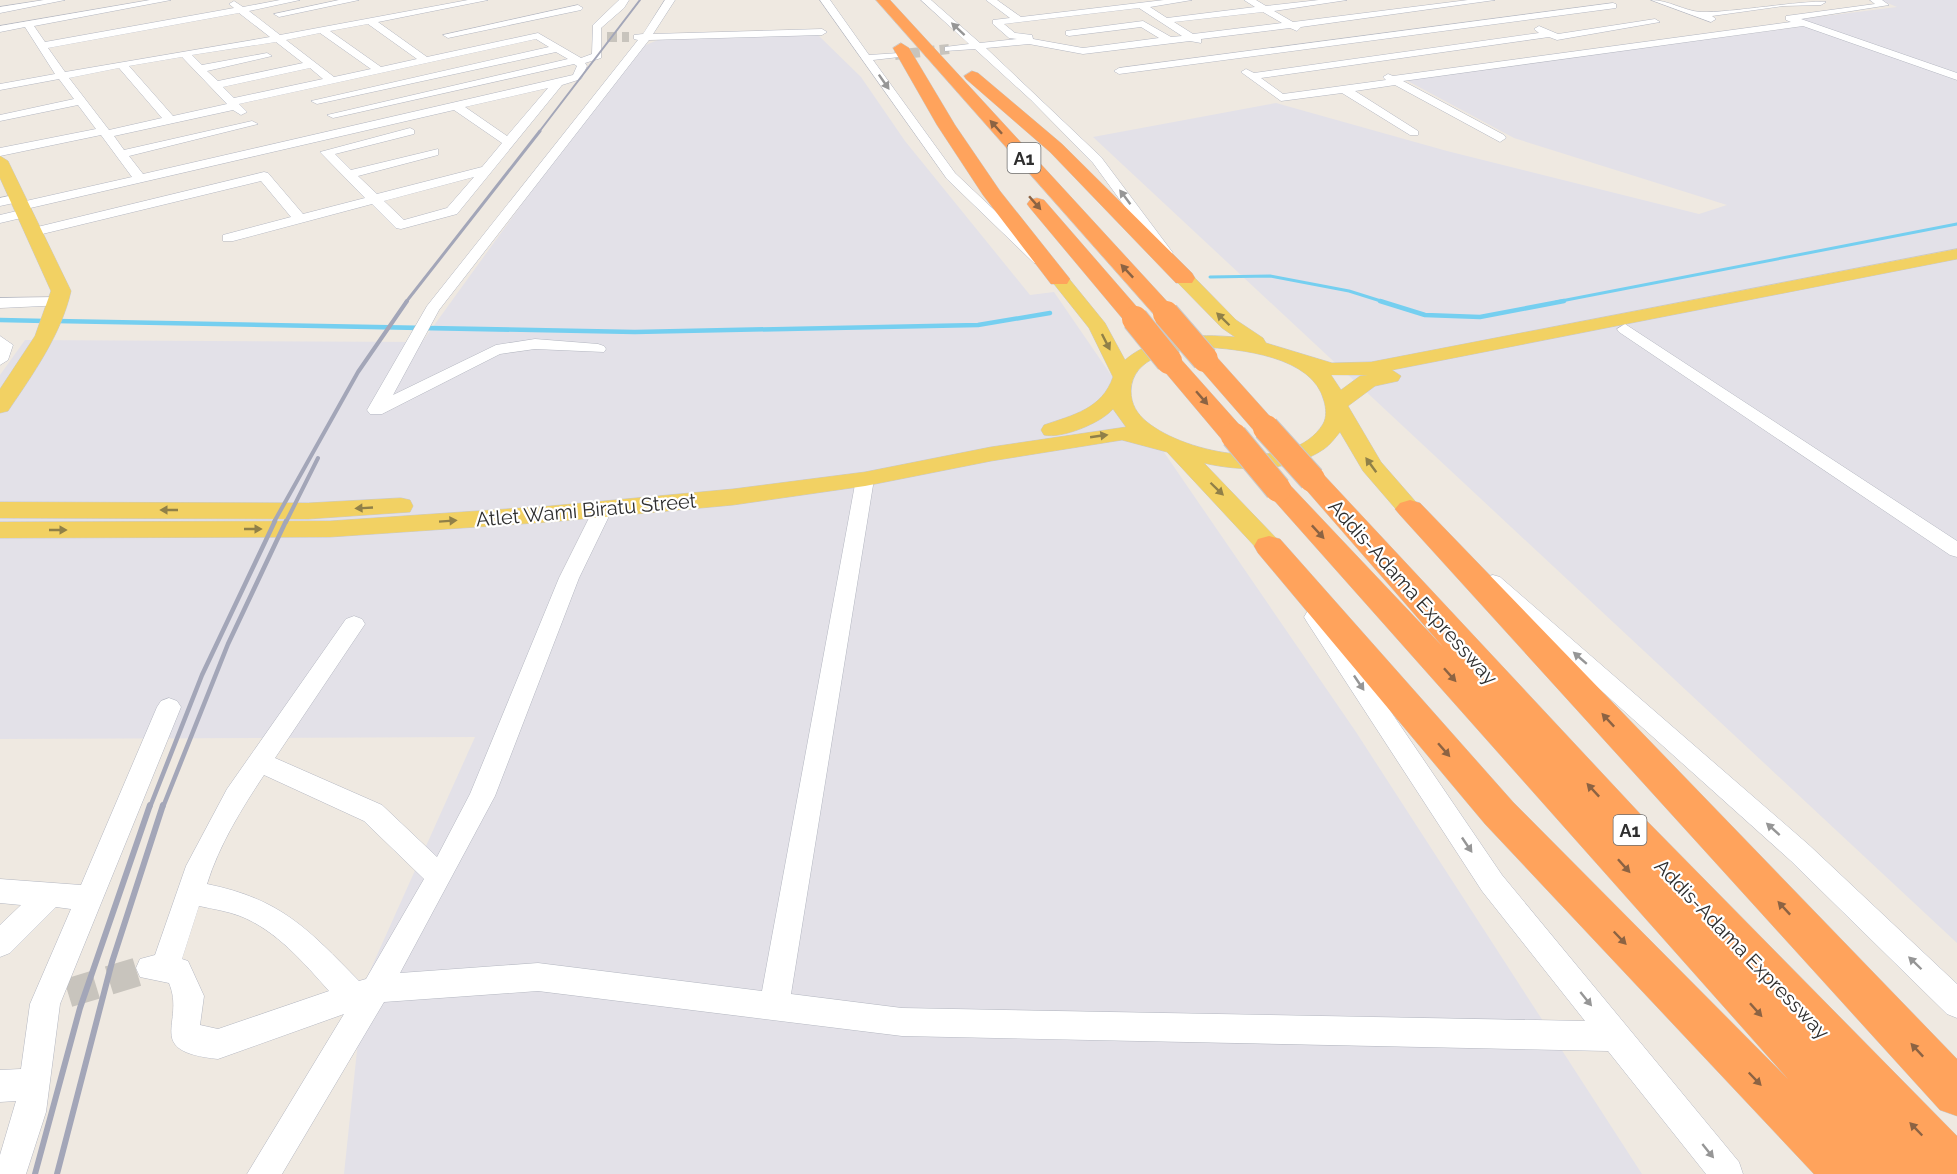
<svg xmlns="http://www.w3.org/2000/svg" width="1957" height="1174" viewBox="0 0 1957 1174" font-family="Raleway,sans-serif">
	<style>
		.industrial { fill: #e3e1e8 }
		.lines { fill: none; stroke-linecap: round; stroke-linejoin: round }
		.stream-far1 { stroke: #75cff0; stroke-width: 3 }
		.stream { stroke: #75cff0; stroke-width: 4.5 }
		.minor-tunnel-far1 { stroke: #c8c4bd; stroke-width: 10; stroke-dasharray: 10 5; stroke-linecap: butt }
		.minor-tunnel { stroke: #c8c4bd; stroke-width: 29; stroke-dasharray: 29 14; stroke-linecap: butt }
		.minor-casing { stroke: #b4b7c1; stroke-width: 1 }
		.major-casing { stroke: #c9c9c9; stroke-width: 1 }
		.highway-casing { stroke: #c9c9c9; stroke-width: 1 }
		.minor { fill: #fff; fill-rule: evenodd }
		.major { fill: #f2d163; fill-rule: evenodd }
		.highway { fill: #ffa35c; fill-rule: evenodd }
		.rail-far4 { stroke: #a3a6b8; stroke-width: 2 }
		.rail-far3 { stroke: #a3a6b8; stroke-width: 3 }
		.rail-far2 { stroke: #a3a6b8; stroke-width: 4 }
		.rail-far1 { stroke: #a3a6b8; stroke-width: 4.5 }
		.rail { stroke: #a3a6b8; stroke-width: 6 }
		.highway-bridge-casing { stroke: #c9c9c9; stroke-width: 28; stroke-linecap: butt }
		.highway-bridge { stroke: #ffa35c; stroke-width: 26 }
		.oneway { fill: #969696 }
		.oneway2 { fill: #8c6343 }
		.oneway3 { fill: #908048 }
		.labels { text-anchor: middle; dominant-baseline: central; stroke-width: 4.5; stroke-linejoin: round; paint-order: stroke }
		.shield { fill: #fff; stroke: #6d6d6d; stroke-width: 1.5 }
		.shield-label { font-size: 18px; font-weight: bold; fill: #2e2e2e }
		.street-label { font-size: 20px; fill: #2e2e2e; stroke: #fff }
	</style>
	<rect width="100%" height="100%" fill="#efe9e1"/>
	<path class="industrial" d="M1880 0H1957V943L1093 137 1276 103 1447 151 1699 214 1727 205 1514 138 1404 79 1814 25 1801 19 1897 7Z
		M817 34 861 77 905 141 1030 295 1054 292 1356 732 1642 1174H344L364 984 475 737 0 739V375L25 340 422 342 629 56 643 46 658 40Z"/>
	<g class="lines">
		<path class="stream-far1" d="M1210 277 1270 276 1349 291 1384 302
			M1556 302 1957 224"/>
		<path class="stream" d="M1380 301 1425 315 1480 317 1564 301
			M0 320 46 321
			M56 321 635 332 978 325 1050 313"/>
		<path class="minor-tunnel-far1" d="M607 37H629
			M895 55 949 49"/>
		<path class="minor-tunnel" d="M68 993 150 968"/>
		<g class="minor-casing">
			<path id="minor" d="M44 0H65L0 13V7Z
				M150 0H171L34 26 45 42 234 8 229 4 234 1 243 7 280 0H300L249 11 280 35 468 0H488L378 22 427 57 538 33 581 58 592 54 593 25 619 0H629L624 8 601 28V58L585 63 587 66 581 79 562 85 457 214 401 229 396 228 372 204 233 241H223V235L291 217 261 181 34 236 27 232 29 229 264 172 268 173 303 214 365 198 320 152 410 128 414 130V134L335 154 351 170 438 149V155L358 176 377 194 482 167 502 143 454 110 26 209 32 213 30 216 0 223V215L21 210 15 206 17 203 132 177 101 135 0 156V148L96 129 78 105 0 121V115L74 99 59 79 0 90V84L55 74 25 27 0 32V26ZM239 13 270 37 65 72 48 48ZM368 24 417 59 381 67 330 31ZM320 33 371 69 334 77 286 40ZM536 39 549 47 311 101 317 104 556 52 568 59 327 115 333 118 574 64 577 66 573 75 143 174 129 156 258 124 252 121 124 150 114 136 233 110 241 115 247 112 239 104ZM276 42 303 63 218 81 207 71 272 56 267 53 202 65 192 55ZM182 57 227 104 173 116 129 66ZM119 68 162 118 109 130 69 78ZM310 68 323 79 234 98 223 87ZM548 88 507 136 465 107ZM474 177 447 208 404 220 384 201Z
				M339 0H359L279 17 274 14Z
				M665 0H675L653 34 822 29 827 32 822 35 649 40 439 310 393 395 496 345 535 339 598 344 604 346 606 349 604 352 535 349 500 354 382 414H370L367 410 427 306 638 40 634 39V35L643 34Z
				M820 0H830L869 55 899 53V57L873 60 955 173 1044 257 1046 260 1044 263H1034L947 179Z
				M921 0H931L980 43 1017 39 1009 38 993 24V20L1010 18 986 0H997L1021 17 1164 0H1192L1150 7 1167 18 1255 7 1244 0H1256L1266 6 1319 0H1347L1274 11 1293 22 1468 0H1495L1301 27 1297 31 1290 28 1201 39V43L1190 41 1083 54 1029 44 986 48 1101 157 1173 253 1166 257 1161 256 1093 163 1031 100 975 49 945 51V47L969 44ZM1139 8 1182 36 1171 37 1143 21 1066 31V35L1069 36 1141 27 1159 38 1083 48 1033 39 1032 35 1015 33 1004 24ZM1263 12 1282 23 1193 34 1174 22Z
				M1651 0C1669 0 1684 11 1701 12 1730 13 1803 0 1826 2L1821 5 1783 6 1712 16 1716 19 1711 22Z
				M1870 0H1882L1889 5 1801 19 1957 73V80L1803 26 1403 81 1504 135 1506 138 1500 142 1395 85 1355 91 1418 131V135H1410L1342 93 1281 101 1241 72 1246 69 1254 73 1539 33 1534 29 1539 26 1558 34 1655 19 1660 22 1557 40 1549 37 1261 78 1283 94 1386 80 1383 77 1388 74 1393 76 1791 22 1786 20V16L1875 4Z
				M1613 3 1616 4V8L1119 74 1114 71 1119 68Z
				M578 5 583 8 581 10 448 38 443 35Z
				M18 194 25 198 23 201 0 206V198Z
				M59 297 67 302 64 305 0 308V298Z
				M1625 324 1957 541V557L1950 555 1619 332 1617 329Z
				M0 336 13 345 8 360 0 365Z
				M865 473 874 479 791 994 902 1008 1585 1021 1482 891 1307 622 1304 617 1307 612 1315 609 1323 612 1502 875 1739 1162 1743 1174H1706L1608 1051 902 1036 538 991 384 1002 282 1174H247L344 1014 218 1059C142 1051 186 1023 169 983L140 977 136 968 140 959 155 955 186 866 227 789 346 619 354 616 362 619 365 624 275 758 382 805 437 857 470 794 559 578 595 506H609L612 510 579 578 495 796 400 973 538 963 762 991 856 479ZM264 775 364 821 424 879 366 979 359 981C308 929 281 899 207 884 219 845 242 808 264 775ZM199 906C213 909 227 911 240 916 276 930 304 963 329 991L218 1029 200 1025 204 996 188 961 182 959Z
				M1493 575 1500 577 1809 845 1957 984V1018L1947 1014 1791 861 1486 587 1483 582 1486 577Z
				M169 698 177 701 181 707 60 1004 46 1112 26 1174H0V1155L16 1101 0 1102V1070L21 1069 30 1004 71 909 56 907 10 953 0 957V925L21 905 0 903V879L81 885 157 707 161 701Z"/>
		</g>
		<g class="major-casing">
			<path id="major" d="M0 156 8 161 71 291C61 335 33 374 8 411L0 413V389L35 336 51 291 0 178Z
				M1957 249V259L1392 370 1401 376 1398 381 1375 386 1348 406 1381 462 1422 509 1419 515 1410 517 1401 515 1363 471 1340 432C1335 438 1330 445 1324 449 1291 472 1241 472 1204 463L1278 540 1282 546 1278 552 1269 554 1260 552 1167 452 1122 440 991 461 865 486 733 505 550 522 330 537 0 538V522L330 521 550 506 733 489 865 472 991 447 1126 427 1113 409C1101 423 1062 439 1044 435L1041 430 1044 425C1073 415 1102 409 1113 377L1089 328 1050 279 1059 273 1066 275 1105 323 1125 360C1155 334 1198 334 1235 337L1222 328 1177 282 1175 278 1184 272 1191 274 1236 320 1263 338 1266 343 1332 363 1371 362ZM1202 347C1240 349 1313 356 1324 401 1326 408 1327 417 1323 424 1292 475 1186 454 1147 422 1137 414 1131 404 1131 391 1132 356 1175 350 1202 347ZM1368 375 1360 376 1341 390 1331 375Z
				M401 498 410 500 413 506 410 512 308 519 0 518V502L308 503Z"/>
		</g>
		<g class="highway-casing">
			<path id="highway" d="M876 0H890L1174 309 1178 314 1174 319H1158Z
				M901 43 909 48 955 125 1000 191 1070 279 1067 284H1051L983 195 937 125 893 48Z
				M972 71 978 73 1062 144 1192 273 1195 278 1192 283H1176L1050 152 966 79 964 76Z
				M1037 198 1044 200 1143 314 1147 319 1143 324H1127L1030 208 1027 204 1030 200Z
				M1205 352 1214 354 1275 422 1279 428 1275 434 1266 436 1257 434 1196 364 1193 359 1196 354Z
				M1169 354 1178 356 1244 430 1247 436 1244 442 1234 444 1224 442 1160 366 1157 361 1160 356Z
				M1312 470 1322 473 1644 818 1957 1136V1174H1814L1485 824 1258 553 1254 546 1258 539 1269 536 1280 539 1513 802 1788 1079 1264 489 1268 483 1278 480 1288 483 1444 648 1302 485 1298 479 1302 473Z
				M1410 500 1420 503 1957 1059V1116L1940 1110 1400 515 1395 509 1400 503Z"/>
		</g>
		<use href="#minor" class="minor"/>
		<use href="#major" class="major"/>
		<use href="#highway" class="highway"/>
		<path class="rail-far4" d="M539 132 640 0"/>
		<path class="rail-far3" d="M406 302 540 131"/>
		<path class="rail-far2" d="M274 522 358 372 407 301
			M286 522 318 458"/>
		<path class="rail-far1" d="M150 807 202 675 275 521
			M163 807 228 644 286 521"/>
		<path class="rail" d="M35 1174 80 1008 150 805
			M57 1174 112 962 163 805"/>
		<g class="highway-bridge-casing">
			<path id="highway-bridge" d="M1166 314 1205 359
				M1135 319 1169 361
				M1266 428 1312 479
				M1234 436 1278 489"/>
		</g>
		<use href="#highway-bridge" class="highway-bridge"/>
	</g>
	<defs><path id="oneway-solid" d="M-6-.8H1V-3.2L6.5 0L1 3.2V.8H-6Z" transform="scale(1.5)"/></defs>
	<g class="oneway">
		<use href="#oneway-solid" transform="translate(958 29) rotate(-137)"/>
		<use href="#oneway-solid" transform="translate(884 82) rotate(55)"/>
		<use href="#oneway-solid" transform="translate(1125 197) rotate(-127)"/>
		<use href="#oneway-solid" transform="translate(1580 658) rotate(-139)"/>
		<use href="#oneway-solid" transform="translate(1359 683) rotate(56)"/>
		<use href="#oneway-solid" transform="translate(1773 829) rotate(-138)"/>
		<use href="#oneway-solid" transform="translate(1467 845) rotate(56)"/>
		<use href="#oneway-solid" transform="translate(1915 963) rotate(-136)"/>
		<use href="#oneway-solid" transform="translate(1586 999) rotate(51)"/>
		<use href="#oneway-solid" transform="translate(1708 1151) rotate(51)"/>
	</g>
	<g class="oneway2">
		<use href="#oneway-solid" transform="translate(996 127) rotate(-132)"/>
		<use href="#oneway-solid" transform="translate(1035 203) rotate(49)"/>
		<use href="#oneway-solid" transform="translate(1127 271) rotate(-133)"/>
		<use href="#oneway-solid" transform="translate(1202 398) rotate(49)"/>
		<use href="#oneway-solid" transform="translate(1318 532) rotate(47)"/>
		<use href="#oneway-solid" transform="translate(1450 675) rotate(48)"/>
		<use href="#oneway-solid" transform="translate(1608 720) rotate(-133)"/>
		<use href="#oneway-solid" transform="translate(1444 750) rotate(49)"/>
		<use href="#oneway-solid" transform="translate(1593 790) rotate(-133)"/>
		<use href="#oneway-solid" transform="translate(1624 866) rotate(48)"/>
		<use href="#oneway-solid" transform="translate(1784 908) rotate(-133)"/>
		<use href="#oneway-solid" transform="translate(1620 938) rotate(46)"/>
		<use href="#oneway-solid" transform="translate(1756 1010) rotate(48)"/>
		<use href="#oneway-solid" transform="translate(1917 1050) rotate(-133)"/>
		<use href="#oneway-solid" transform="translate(1755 1079) rotate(46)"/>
		<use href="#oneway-solid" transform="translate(1916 1129) rotate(-134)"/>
	</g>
	<g class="oneway3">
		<use href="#oneway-solid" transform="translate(1223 319) rotate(-136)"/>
		<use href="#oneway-solid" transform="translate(1106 342) rotate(63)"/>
		<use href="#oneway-solid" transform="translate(1099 436) rotate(-8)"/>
		<use href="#oneway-solid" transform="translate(1371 465) rotate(-126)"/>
		<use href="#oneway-solid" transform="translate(1217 489) rotate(44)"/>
		<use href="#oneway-solid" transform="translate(364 508) rotate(177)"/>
		<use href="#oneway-solid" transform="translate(169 510) rotate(-180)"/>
		<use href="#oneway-solid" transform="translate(448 521) rotate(-4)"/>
		<use href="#oneway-solid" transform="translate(253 529)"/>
		<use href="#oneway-solid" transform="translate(58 530)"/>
	</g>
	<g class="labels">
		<g class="shield">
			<rect x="1007.5" y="143" width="33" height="30" rx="4.5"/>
			<rect x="1613.5" y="815" width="33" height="30" rx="4.5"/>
		</g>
		<g class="shield-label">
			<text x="1024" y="158">A1</text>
			<text x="1630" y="830">A1</text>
		</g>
		<g class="street-label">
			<text transform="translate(586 510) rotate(-5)">Atlet Wami Biratu Street</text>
			<text transform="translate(1413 592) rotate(48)">Addis-Adama Expressway</text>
			<text transform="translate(1742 949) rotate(46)">Addis-Adama Expressway</text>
		</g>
	</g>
</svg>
